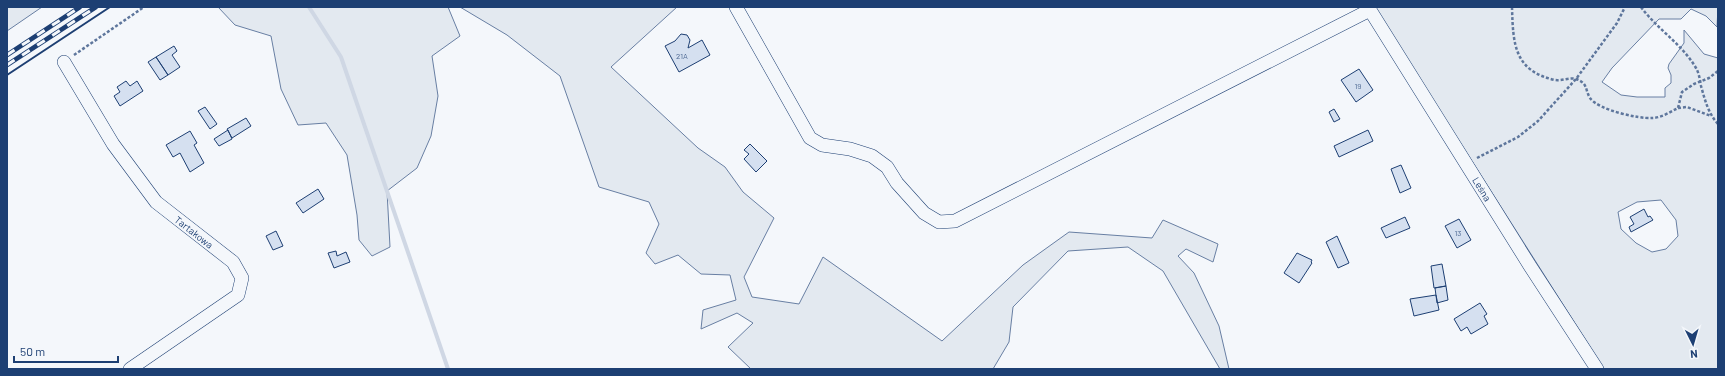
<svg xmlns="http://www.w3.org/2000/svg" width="1725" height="376" viewBox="0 0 1725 376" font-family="Barlow,sans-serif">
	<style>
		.green { fill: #e3e9f0; stroke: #687fa3; fill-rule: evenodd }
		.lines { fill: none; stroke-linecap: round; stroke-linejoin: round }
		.stream { stroke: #cfd7e4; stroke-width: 4 }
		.building { fill: #d5e0f0; stroke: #1d3f73 }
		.minor-casing { stroke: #1d3f73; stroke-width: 14 }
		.path { stroke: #5e769c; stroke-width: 2.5; stroke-dasharray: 3 2; stroke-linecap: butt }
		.minor { stroke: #f4f7fb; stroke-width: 13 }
		.rail-casing { stroke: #1d3f73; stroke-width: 4.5 }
		.rail { stroke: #f4f7fb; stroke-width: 3; stroke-dasharray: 9; stroke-linecap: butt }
		.wall { stroke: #1d3f73; stroke-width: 2 }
		.labels { text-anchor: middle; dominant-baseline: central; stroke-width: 3; stroke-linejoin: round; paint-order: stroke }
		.number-label { font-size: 8px; fill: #4b6792 }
		.street-label { font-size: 10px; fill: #1d3f73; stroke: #f4f7fb }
	</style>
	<rect width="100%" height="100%" fill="#f4f7fb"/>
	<path class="green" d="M7 7H42L7 31Z
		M218 7H448L460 36 432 56 438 96 431 136 417 168 387 191 390 247 372 256 359 240 357 215 347 155 326 123 298 125 281 89 271 36 235 25Z
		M460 7H677L611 67 698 148 725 167 743 192 774 218 744 277 752 297 799 304 823 257 942 341 1023 265 1069 232 1152 238 1163 220 1218 244 1213 262 1186 249 1178 256 1194 273 1219 326 1229 369H1220L1163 271 1128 247 1068 251 1013 307 1009 342 993 369H751L728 347 753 323 737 313 701 329 703 310 736 300 730 275 701 274 678 255 655 264 646 253 659 224 649 202 599 187 560 76 507 35Z
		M1374 7H1718L1717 27 1706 16 1691 9 1681 19H1659L1612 68 1602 82 1621 95 1637 97H1665V88L1671 83V75L1668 68 1669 64 1684 43V30L1704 54 1718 58V369H1604ZM1661 200 1676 220 1678 236 1666 249 1652 252 1636 243 1621 229 1618 212 1637 202Z"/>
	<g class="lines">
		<path class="stream" d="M309 7 341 57 448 369"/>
	</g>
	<path class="building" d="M681 34 687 35 690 40 688 48 702 40 710 55 679 72 665 46 675 41Z
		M174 46 177 51 172 55 180 67 168 75 156 57Z
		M156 57 168 75 160 80 148 62Z
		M1359 69 1373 90 1356 102 1341 80Z
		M126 81 130 86 137 81 143 91 120 106 114 96 120 92 117 87Z
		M205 107 217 124 210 129 198 111Z
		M1334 109 1340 119 1334 122 1329 112Z
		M246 118 251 126 232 138 227 129Z
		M228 130 232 139 219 146 214 139Z
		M1368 130 1373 141 1339 157 1334 146Z
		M190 131 197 143 194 145 204 163 190 172 180 153 173 157 166 145Z
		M750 144 767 161 756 172 744 159 749 154 744 150Z
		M1401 165 1411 188 1400 193 1391 169Z
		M318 189 324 199 303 213 296 203Z
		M1644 209 1648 217 1650 216 1653 220 1631 232 1629 227 1634 224 1630 217Z
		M1405 217 1410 228 1386 238 1381 228Z
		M1459 219 1471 240 1457 248 1445 226Z
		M276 231 283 246 273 250 266 236Z
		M1337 236 1349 263 1338 268 1326 242Z
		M336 251 337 256 346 252 350 262 334 268 328 253Z
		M1297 253 1312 260 1311 262 1312 263 1299 283 1284 273Z
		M1442 264 1446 286 1434 288 1431 266Z
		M1446 286 1448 300 1437 303 1435 288Z
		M1436 295 1439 310 1414 316 1410 299Z
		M1480 303 1487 314 1484 316 1488 324 1471 334 1467 327 1461 331 1454 319Z"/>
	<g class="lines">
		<g class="minor-casing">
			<path id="minor" d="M736 7 810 138 822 145 850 149 872 156 887 167 897 183 924 213 939 222 955 221 1370 10
				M1370 7V10L1530 266 1597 369
				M64 62 113 144 156 202 233 262 242 278 238 295 130 369"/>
		</g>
		<path class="path" d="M1512 7C1513 44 1514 71 1555 80 1562 81 1570 77 1576 79 1588 83 1585 90 1590 98 1598 110 1639 119 1652 118 1661 118 1670 112 1678 108L1682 92 1694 84 1709 78 1718 71
			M1641 7C1657 29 1682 44 1696 68 1699 73 1700 80 1701 86 1705 100 1708 113 1718 124
			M74 55 144 7
			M1678 108 1687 107 1711 116
			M1477 158 1518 137 1538 121 1576 79 1617 23 1625 7"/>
		<use href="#minor" class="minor"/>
		<g class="rail-casing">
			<path id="rail" d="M7 55 80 7
				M7 65 96 7"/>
		</g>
		<use href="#rail" class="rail"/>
		<path class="wall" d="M7 75 110 7"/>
	</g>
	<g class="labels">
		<g class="number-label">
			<text x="682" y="56">21A</text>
			<text x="1358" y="86">19</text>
			<text x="1458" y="233">13</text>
		</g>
		<g class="street-label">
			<text transform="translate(1482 189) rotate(58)">Leśna</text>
			<text transform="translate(194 232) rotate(38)">Tartakowa</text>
		</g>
	</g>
	<rect width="1725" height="376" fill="none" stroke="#1d3f73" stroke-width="16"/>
	<g transform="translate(1693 344) rotate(175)" stroke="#f4f7fb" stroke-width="3" paint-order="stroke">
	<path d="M0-3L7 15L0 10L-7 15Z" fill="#1d3f73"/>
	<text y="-6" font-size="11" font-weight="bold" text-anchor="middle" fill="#1d3f73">N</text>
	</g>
	<path d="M14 356v6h104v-6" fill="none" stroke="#1d3f73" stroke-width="2"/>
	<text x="20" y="356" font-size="12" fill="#1d3f73" stroke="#f4f7fb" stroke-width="3" paint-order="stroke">50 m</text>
</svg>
